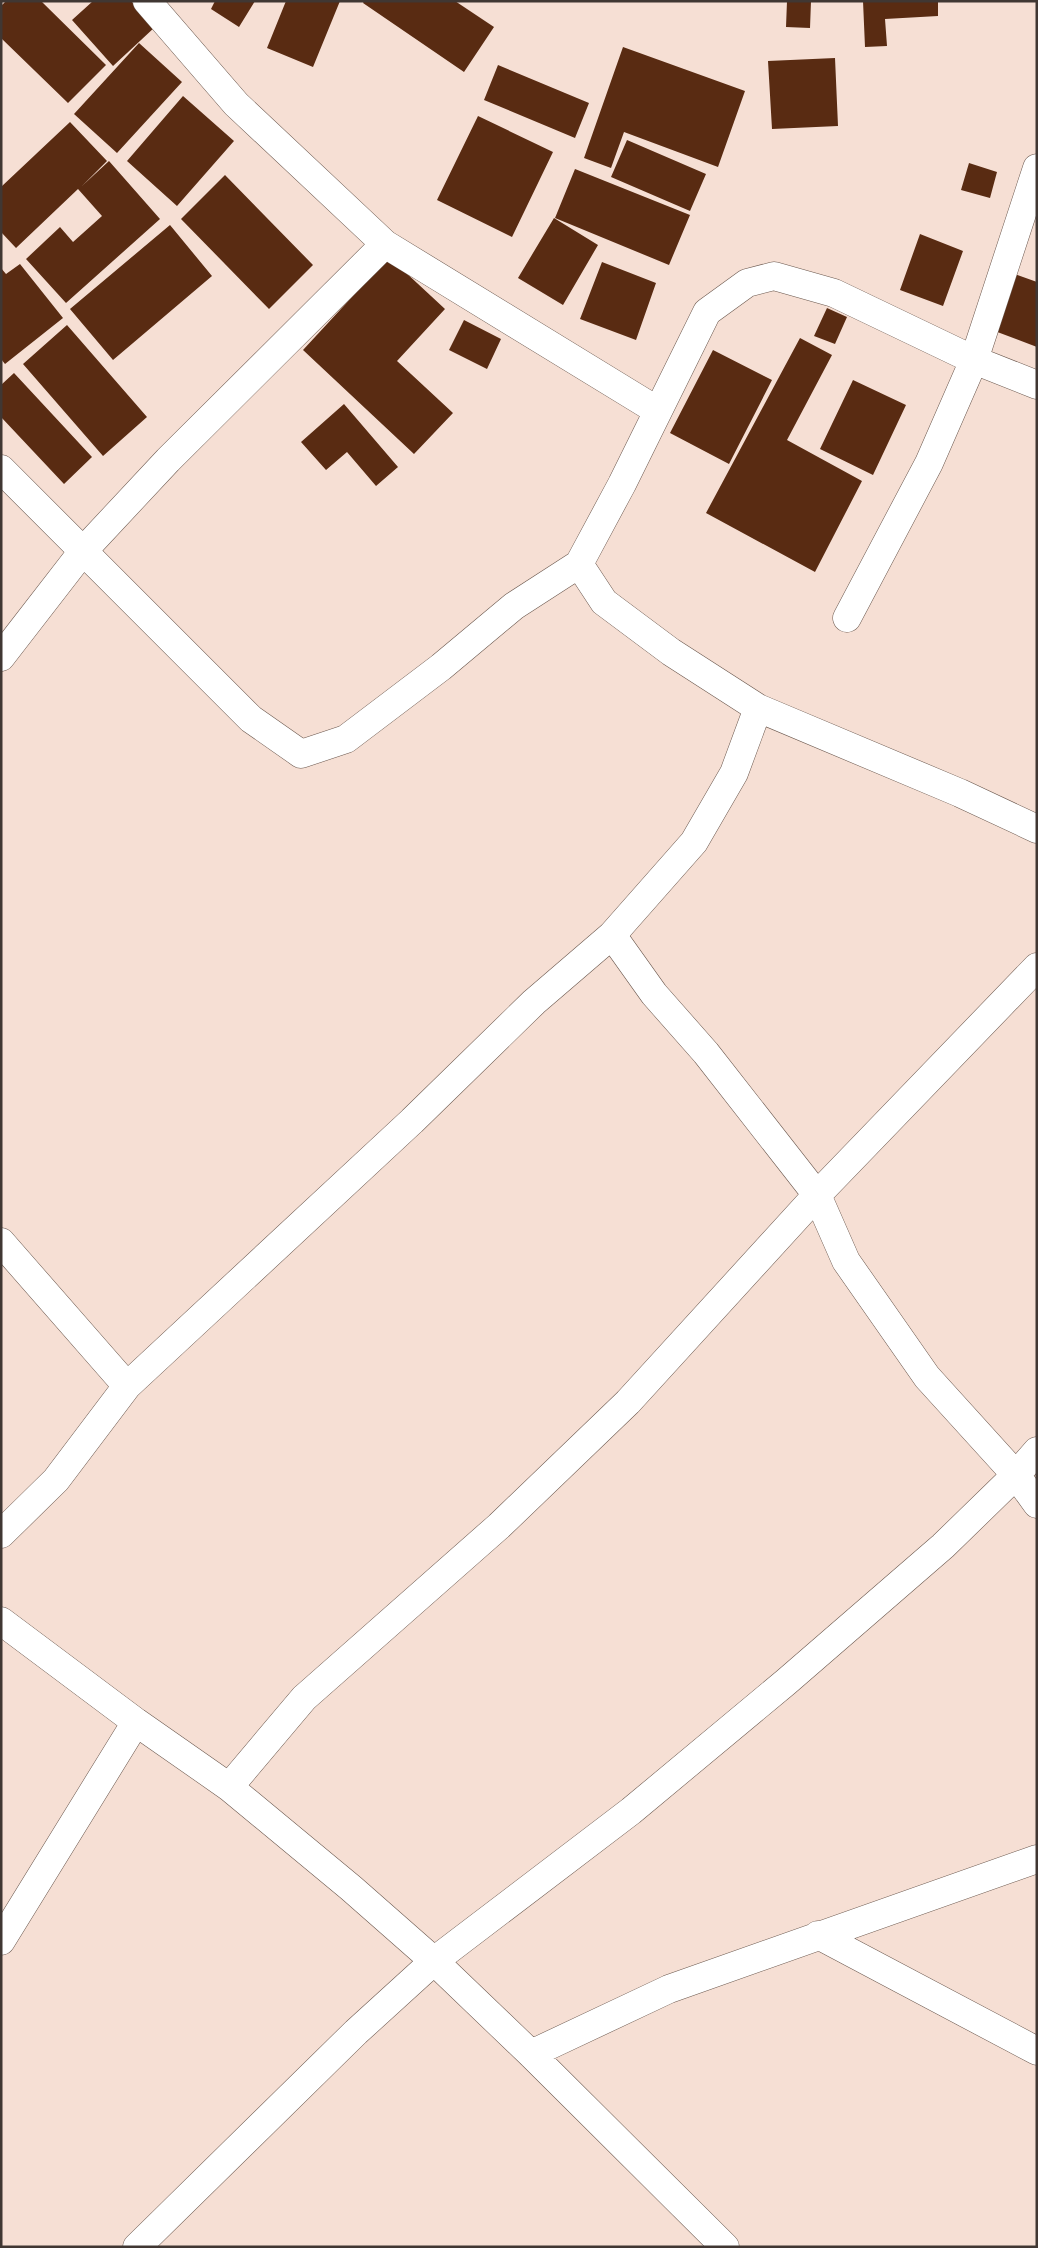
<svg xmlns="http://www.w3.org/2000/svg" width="1038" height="2248" viewBox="0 0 1038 2248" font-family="Merriweather,serif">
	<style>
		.building { fill: #592b12 }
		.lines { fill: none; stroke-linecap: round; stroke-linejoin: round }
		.minor-casing { stroke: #6b584e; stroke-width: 29 }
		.minor { stroke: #fff; stroke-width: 28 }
	</style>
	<rect width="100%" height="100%" fill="#f6dfd4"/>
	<path class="building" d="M6 1H41L106 65 68 103 1 38V6Z
		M93 1H131L155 27 113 66 72 20Z
		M215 1H255L239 27 211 9Z
		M286 1H340L313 67 267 48Z
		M364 1H455L494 27 464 72 363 3Z
		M787 1H811L810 28 786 27Z
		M863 1H938V16L885 19 887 46 865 47Z
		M139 43 182 82 117 153 74 114Z
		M623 47 745 91 718 167 624 132 611 168 584 158Z
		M835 58 838 126 772 129 768 61Z
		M498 65 589 103 575 138 484 100Z
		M183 96 234 141 177 206 127 161Z
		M478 116 553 152 512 237 437 200Z
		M70 122 107 161 82 186 109 161 160 219 66 303 26 259 60 227 73 242 102 216 78 189 16 248 1 232V187Z
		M627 140 706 174 690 211 611 177Z
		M969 163 997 172 990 198 961 190Z
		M575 169 690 215 669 265 555 218Z
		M225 175 313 265 269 309 181 219Z
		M554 218 598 245 563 305 518 278Z
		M170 225 212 276 113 360 70 309Z
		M920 234 963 251 943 306 900 290Z
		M389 257 445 309 397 361 453 413 414 454 303 350Z
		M602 262 656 283 636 340 580 319Z
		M20 264 63 318 5 364 1 359V268L6 274Z
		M1012 273 1037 282V347L992 330Z
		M827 308 847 317 835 344 814 336Z
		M464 320 501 339 487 369 449 350Z
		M67 325 147 417 103 456 23 364Z
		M800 338 832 355 787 440 862 481 815 572 706 513Z
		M713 350 772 380 729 464 670 433Z
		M14 373 92 457 64 484 1 417V385Z
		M853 380 906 405 873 475 820 449Z
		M344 404 398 467 376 486 347 452 326 470 301 442Z"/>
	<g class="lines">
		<g class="minor-casing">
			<path id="minor" d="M147 1 236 104 385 244 658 411
				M1037 385 974 360 834 293 774 276 747 283 707 312 622 484 579 564 604 602 671 652 758 708 960 793 1037 829
				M1 469 251 719 301 754 346 739 441 667 514 606 579 564
				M847 618 929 463 974 360 1037 168
				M1 657 83 551 168 460 385 244
				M758 708 734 773 694 842 612 935 654 994 706 1053 817 1195 846 1261 927 1377 1016 1475 1037 1504
				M1 1242 127 1386
				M1 1534 56 1480 127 1386 412 1121 534 1002 612 935
				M1 1621 136 1722 229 1787 351 1888 434 1961 531 2054 725 2247
				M229 1787 304 1698 499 1526 628 1402 817 1195 1037 967
				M818 1935 1037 2051
				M1 1941 136 1722
				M531 2054 669 1989 1037 1859
				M137 2247 356 2032 434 1961 631 1811 786 1682 943 1546 1016 1475 1037 1451"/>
		</g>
		<use href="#minor" class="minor"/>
	</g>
	<rect width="1038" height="2248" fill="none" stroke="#403733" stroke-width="5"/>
</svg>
